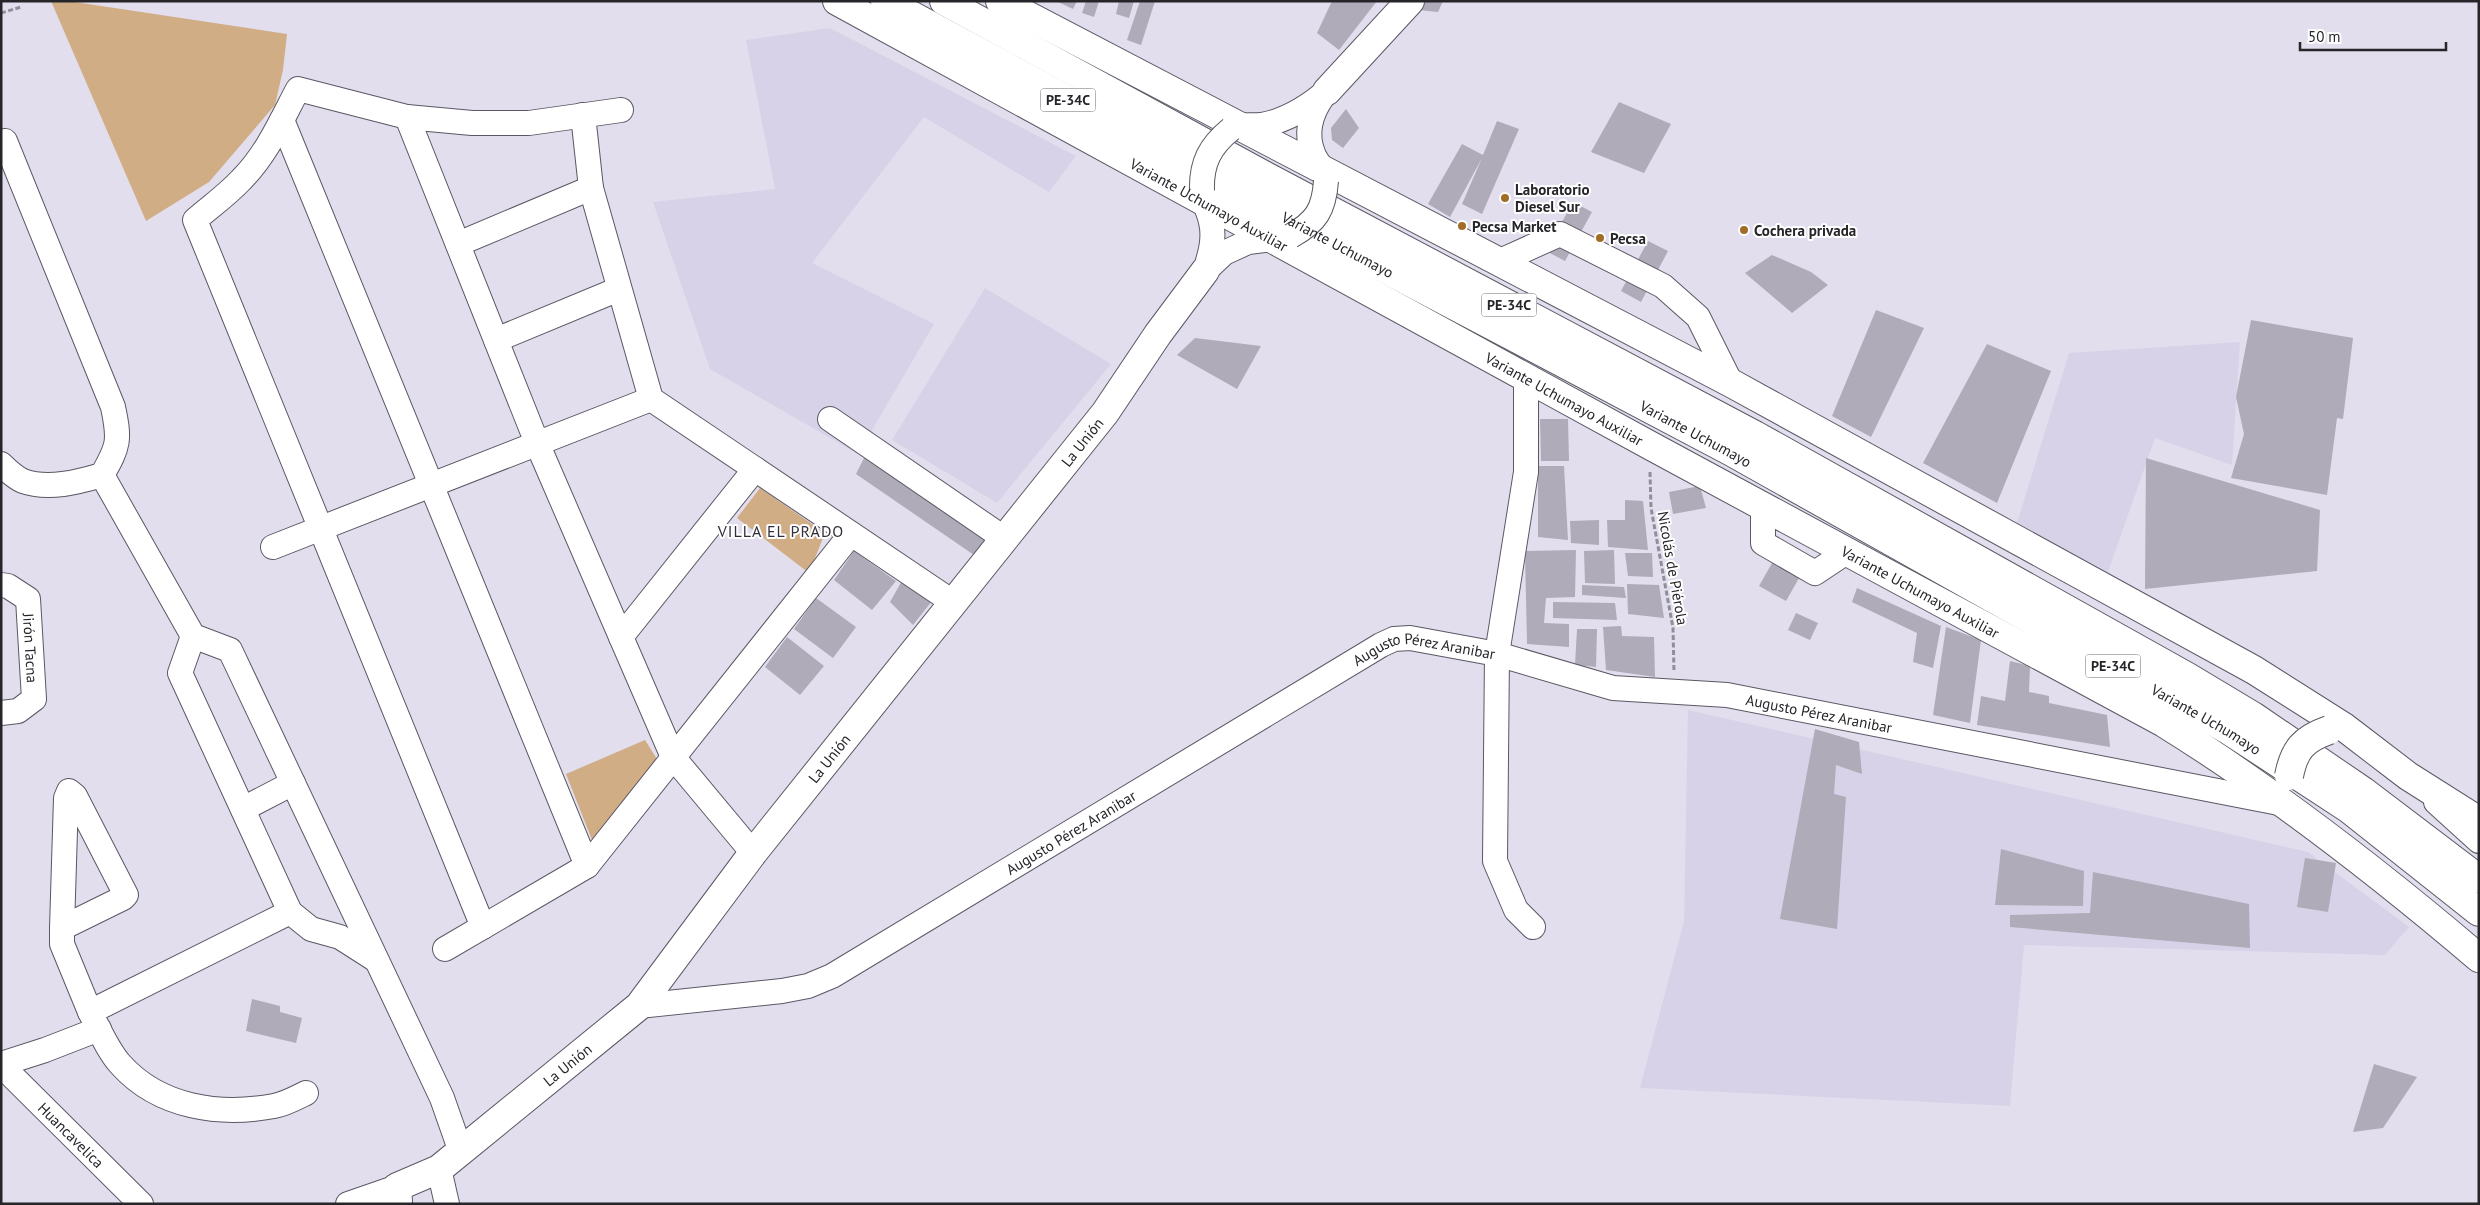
<svg xmlns="http://www.w3.org/2000/svg" width="2480" height="1205" viewBox="0 0 2480 1205" font-family="'PT Sans',sans-serif">
	<style>
		.built { fill: #d8d2e8 }
		.green { fill: #d1ad86 }
		.building { fill: #afabb9 }
		.lines { fill: none; stroke-linecap: round; stroke-linejoin: round }
		.minor-casing { stroke: #5b5764; stroke-width: 26 }
		.major-casing { stroke: #5b5764; stroke-width: 30 }
		.highway-casing { stroke: #5b5764; stroke-width: 30 }
		.path { stroke: #918e99; stroke-width: 3; stroke-dasharray: 5 2.5; stroke-linecap: butt }
		.minor { stroke: #fff; stroke-width: 24 }
		.major { stroke: #fff; stroke-width: 28 }
		.highway { stroke: #fff; stroke-width: 28 }
		.minor-bridge-casing { stroke: #5b5764; stroke-width: 26; stroke-linecap: butt }
		.major-bridge-casing { stroke: #5b5764; stroke-width: 30; stroke-linecap: butt }
		.minor-bridge { stroke: #fff; stroke-width: 24 }
		.major-bridge { stroke: #fff; stroke-width: 28 }
		.poi-dot { fill: #a26c27; stroke: #fff; stroke-width: 2 }
		.labels { text-anchor: middle; dominant-baseline: central; stroke-width: 4; stroke-linejoin: round; paint-order: stroke }
		.shield { fill: #fff; stroke: #67666a; stroke-width: 1 }
		.shield-label { font-size: 14px; font-weight: bold; fill: #26252a }
		.poi-label { font-size: 15px; font-weight: bold; fill: #26252a; stroke: #fff; text-anchor: start }
		.street-label { font-size: 15px; fill: #26252a; stroke: #fff }
		.neighbourhood-label { font-size: 16px; letter-spacing: 1px; fill: #322f3a; stroke: #fff }
	</style>
	<rect width="100%" height="100%" fill="#e2deed"/>
	<path class="built" d="M830 28 1076 156 1049 192 924 117 812 263 934 324 858 454 710 369 653 202 775 189 746 40Z
		M985 288 1111 364 997 503 892 440Z
		M2240 342 2232 465 2155 438 2108 572 2017 523 2069 353Z
		M1688 710 2308 852 2409 927 2385 955 2024 945 2010 1106 1640 1088 1684 921Z"/>
	<path class="green" d="M51 1H68L287 34 283 70 275 105 209 182 146 221Z
		M760 488 825 533 809 573 737 518Z
		M645 740 660 764 594 845 566 774Z"/>
	<path class="building" d="M1056 1H1077L1073 9Z
		M1086 1H1099L1094 17 1082 13Z
		M1119 1H1134L1129 18 1116 14Z
		M1140 1H1155L1141 45 1127 40Z
		M1332 1H1377L1339 50 1317 33Z
		M1426 1H1443L1438 12 1419 10Z
		M1619 102 1671 124 1644 173 1591 152Z
		M1346 109 1359 128 1343 148 1332 140 1331 128Z
		M1497 121 1519 129 1482 214 1462 204 1482 158 1450 217 1428 204 1462 144 1483 155Z
		M1573 202 1592 212 1565 261 1546 251Z
		M1648 241 1668 251 1641 302 1621 291Z
		M1772 255 1811 272 1828 285 1792 313 1745 273Z
		M1876 310 1924 328 1871 437 1832 416Z
		M2251 320 2353 338 2343 419 2337 418 2327 495 2231 478 2244 434 2236 397Z
		M1195 338 1261 346 1237 389 1177 355Z
		M1987 344 2051 371 1997 503 1923 463Z
		M1540 419H1568L1569 461H1541Z
		M868 450 998 525 974 555 856 474Z
		M2146 458 2320 510 2317 571 2145 589Z
		M1538 466H1564L1568 540 1538 537Z
		M1700 486 1706 508 1673 514 1669 492Z
		M1625 500 1643 501 1648 550 1608 547 1607 520H1625Z
		M1599 520V545L1571 543 1570 521Z
		M1784 542 1811 557 1786 601 1759 586Z
		M1576 550 1575 597 1546 598 1544 623 1569 624V647L1527 644 1525 551Z
		M1614 550 1615 584 1585 583 1584 551Z
		M854 551 896 581 872 610 834 580Z
		M1625 553H1652L1653 577 1628 576Z
		M903 579 932 601 913 625 890 602Z
		M1627 584 1659 585 1664 618 1628 614Z
		M1582 585 1624 587 1626 598 1582 595Z
		M1857 588 1941 626 1933 668 1913 662 1917 633 1852 602Z
		M816 598 856 627 833 658 794 629Z
		M1553 602 1615 603 1617 620 1553 618Z
		M1796 613 1818 623 1810 640 1788 630Z
		M1621 626 1622 636 1654 637 1655 677 1606 670 1603 627Z
		M1946 627 1981 640 1970 723 1933 715Z
		M1577 629H1597L1596 667 1575 665Z
		M787 637 824 666 800 695 765 667Z
		M2010 661 2030 666 2029 692 2049 696V703L2107 715 2110 747 1977 725 1981 696 2005 701Z
		M1815 729 1859 742 1862 774 1836 765 1834 794 1846 797 1837 929 1780 919Z
		M2001 849 2084 871 2083 906 1995 905Z
		M2305 858 2336 863 2328 912 2297 907Z
		M2093 872 2249 904 2250 948 2010 927V915L2090 913Z
		M252 999 280 1006V1012L302 1018 296 1043 246 1031Z
		M2374 1064 2417 1077 2383 1128 2353 1132Z"/>
	<g class="lines">
		<g class="minor-casing">
			<g id="minor">
				<path d="M1323 96C1311 113 1305 133 1313 153 1316 162 1324 168 1326 178"/>
				<path d="M583 115 591 188 651 399 954 603"/>
				<path d="M407 117 537 443 673 757 753 853"/>
				<path d="M282 120 587 866"/>
				<path d="M1234 127C1242 124 1252 126 1261 125 1287 121 1308 107 1327 91"/>
				<path d="M1 144 5 141 113 407C120 440 119 446 102 475 78 482 48 490 23 481 16 478 7 470 1 464"/>
				<path d="M1202 191C1203 203 1209 211 1211 222 1215 239 1210 255 1205 271"/>
				<path d="M458 244 591 188"/>
				<path d="M1498 262 1560 234 1663 286 1698 317 1731 383"/>
				<path d="M1205 271 1224 253 1248 242 1281 238"/>
				<path d="M496 340 619 289"/>
				<path d="M1526 377V472L1497 654 1495 861 1516 910 1533 927"/>
				<path d="M830 419 1005 539"/>
				<path d="M102 475 193 636 230 650 442 1098 461 1152"/>
				<path d="M1763 506V543L1815 573 1848 551"/>
				<path d="M273 547 651 399"/>
				<path id="s1" d="M1 585 8 586 28 599 34 699 18 711 1 713"/>
				<path d="M193 636 180 673 290 912 311 929 340 937 376 960"/>
				<path d="M621 637 755 469"/>
				<path d="M2436 802 2479 841"/>
				<path d="M243 809 293 783"/>
				<path d="M483 927 195 220C210 207 227 195 241 180 267 154 281 121 298 89L407 117 472 123H529L621 110"/>
				<path d="M62 928 123 898 126 895 75 796 69 791 66 798 62 928V944L90 1012 290 912"/>
				<path d="M445 949 587 866 851 534"/>
				<path id="s2" d="M639 1006 782 991 808 986 832 976 1381 645 1394 639 1410 638 1497 654 1613 688 1727 695 2284 804"/>
				<path d="M90 1012C99 1029 108 1051 121 1065 160 1108 220 1116 274 1106 285 1104 296 1098 306 1093"/>
				<path d="M1 1064 45 1050 99 1029"/>
				<path id="s3" d="M1 1065 141 1204"/>
				<path d="M439 1169 447 1204"/>
				<path d="M348 1204 397 1187"/>
			</g>
		</g>
		<g class="major-casing">
			<g id="major">
				<path id="s4" d="M837 1 1653 447 2164 723C2275 792 2379 873 2479 958"/>
				<path d="M1000 1 1731 383 2254 670 2344 727 2408 776 2479 821"/>
				<path d="M1327 91 1410 1"/>
				<path id="s5" d="M394 1204 398 1201 397 1187 439 1169 639 1006 753 853 1105 413 1158 334 1205 271"/>
			</g>
		</g>
		<g class="highway-casing">
			<g id="highway">
				<path id="s6" d="M885 1 1252 199 1728 450 2228 730 2349 809 2479 912"/>
				<path d="M944 1 1262 174 1755 435 2188 677 2253 716 2363 791 2479 879"/>
			</g>
		</g>
		<path class="path" d="M1 13 21 7
			M1650 472 1651 508 1673 628 1674 672"/>
		<use href="#minor" class="minor"/>
		<use href="#major" class="major"/>
		<use href="#highway" class="highway"/>
		<g class="minor-bridge-casing">
			<path id="minor-bridge" d="M1202 191C1201 163 1210 146 1231 129
				M1291 236C1316 222 1324 210 1326 181"/>
		</g>
		<g class="major-bridge-casing">
			<path id="major-bridge" d="M2289 776C2294 750 2303 739 2329 730"/>
		</g>
		<use href="#minor-bridge" class="minor-bridge"/>
		<use href="#major-bridge" class="major-bridge"/>
	</g>
	<g class="poi-dot">
		<circle cx="1505" cy="198" r="5"/>
		<circle cx="1462" cy="226" r="5"/>
		<circle cx="1744" cy="230" r="5"/>
		<circle cx="1600" cy="238" r="5"/>
	</g>
	<g class="labels">
		<g class="shield">
			<rect x="1040.5" y="88.5" width="55" height="23" rx="4"/>
			<rect x="1481.5" y="293.5" width="55" height="23" rx="4"/>
			<rect x="2085.5" y="654.5" width="55" height="23" rx="4"/>
		</g>
		<g class="shield-label">
			<text x="1068" y="100">PE-34C</text>
			<text x="1509" y="305">PE-34C</text>
			<text x="2113" y="666">PE-34C</text>
		</g>
		<g class="poi-label">
			<text x="1515" y="189">Laboratorio<tspan x="1515" dy="17">Diesel Sur</tspan></text>
			<text x="1472" y="226">Pecsa Market</text>
			<text x="1754" y="230">Cochera privada</text>
			<text x="1610" y="238">Pecsa</text>
		</g>
		<g class="street-label">
			<text stroke="none"><textPath href="#s4" startOffset="424">Variante Uchumayo Auxiliar</textPath></text>
			<text stroke="none"><textPath href="#s6" startOffset="514">Variante Uchumayo</textPath></text>
			<text stroke="none"><textPath href="#s4" startOffset="829">Variante Uchumayo Auxiliar</textPath></text>
			<text stroke="none"><textPath href="#s6" startOffset="919">Variante Uchumayo</textPath></text>
			<text stroke="none"><textPath href="#s5" startOffset="1040">La Unión</textPath></text>
			<text transform="translate(1673 568) rotate(80)">Nicolás de Piérola</text>
			<text stroke="none"><textPath href="#s4" startOffset="1234">Variante Uchumayo Auxiliar</textPath></text>
			<text stroke="none"><textPath href="#s1" startOffset="80">Jirón Tacna</textPath></text>
			<text stroke="none"><textPath href="#s2" startOffset="880">Augusto Pérez Aranibar</textPath></text>
			<text stroke="none"><textPath href="#s2" startOffset="1285">Augusto Pérez Aranibar</textPath></text>
			<text stroke="none"><textPath href="#s6" startOffset="1504">Variante Uchumayo</textPath></text>
			<text stroke="none"><textPath href="#s5" startOffset="635">La Unión</textPath></text>
			<text stroke="none"><textPath href="#s2" startOffset="475">Augusto Pérez Aranibar</textPath></text>
			<text stroke="none"><textPath href="#s5" startOffset="230">La Unión</textPath></text>
			<text stroke="none"><textPath href="#s3" startOffset="99">Huancavelica</textPath></text>
		</g>
		<g class="neighbourhood-label">
			<text x="781" y="531">VILLA EL PRADO</text>
		</g>
	</g>
	<rect width="2480" height="1205" fill="none" stroke="#26252a" stroke-width="5"/>
	<path d="M2300 42v8h146v-8" fill="none" stroke="#26252a" stroke-width="2.5"/>
	<text x="2308" y="42" font-size="15" fill="#26252a" stroke="#ffffff" stroke-width="4" paint-order="stroke">50 m</text>
</svg>
